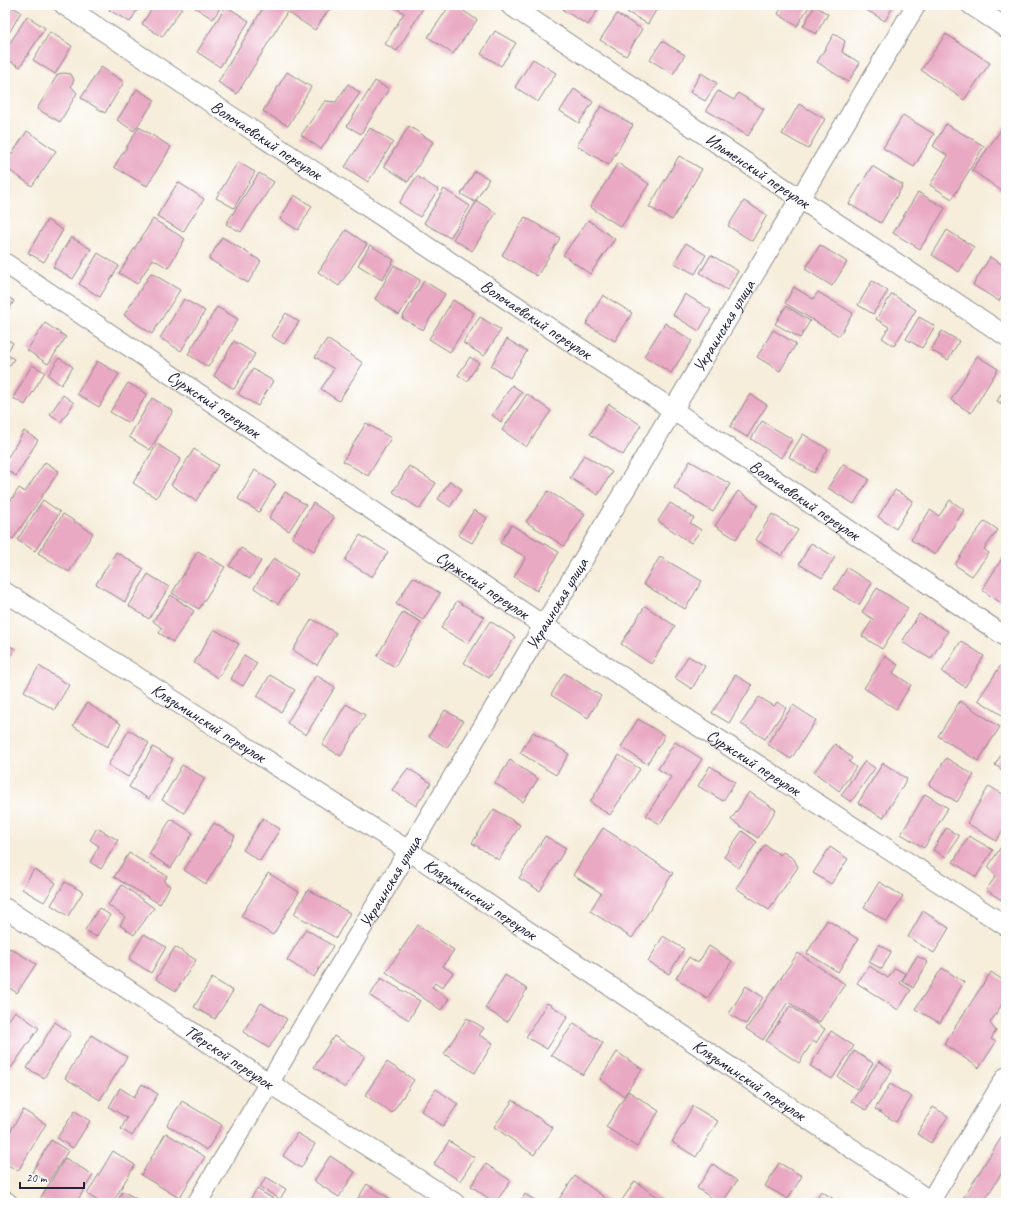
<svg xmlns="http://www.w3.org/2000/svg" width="1011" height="1208" viewBox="0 0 1011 1208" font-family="Caveat,sans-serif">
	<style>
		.building { fill: #e9a9c2 }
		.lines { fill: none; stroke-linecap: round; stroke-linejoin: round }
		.minor-casing { stroke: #8c888a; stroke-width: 21 }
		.minor { stroke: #fff; stroke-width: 19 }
		.labels { text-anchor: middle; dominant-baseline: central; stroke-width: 3; stroke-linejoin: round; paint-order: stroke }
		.street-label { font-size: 17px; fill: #22223b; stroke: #fff }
	</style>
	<rect width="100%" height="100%" fill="#fff"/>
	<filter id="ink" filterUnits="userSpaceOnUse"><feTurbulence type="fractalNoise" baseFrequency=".025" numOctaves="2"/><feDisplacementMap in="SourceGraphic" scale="8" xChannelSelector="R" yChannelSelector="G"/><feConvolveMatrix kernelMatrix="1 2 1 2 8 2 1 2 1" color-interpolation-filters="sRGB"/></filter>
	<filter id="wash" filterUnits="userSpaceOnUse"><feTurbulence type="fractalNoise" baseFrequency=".012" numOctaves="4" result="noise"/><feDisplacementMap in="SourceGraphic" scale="16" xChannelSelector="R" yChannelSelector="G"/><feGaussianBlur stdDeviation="0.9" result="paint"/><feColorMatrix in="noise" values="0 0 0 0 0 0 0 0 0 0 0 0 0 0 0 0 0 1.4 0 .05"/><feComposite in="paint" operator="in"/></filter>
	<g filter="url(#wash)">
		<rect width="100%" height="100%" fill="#f6edda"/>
		<g id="blocks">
			<path class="building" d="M5 5H9L21 12 5 40Z
				M112 5H140L130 22 109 10Z
				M154 5H177L182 8 162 37 142 24Z
				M191 5H222L213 19Z
				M265 5H276L287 12 237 94 218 82Z
				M294 5H332L315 30 289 13Z
				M391 5H425L397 51 385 44 404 13Z
				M450 5H455L477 20 453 54 428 37Z
				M566 5H601L588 25 563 10Z
				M632 5H659L648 24 627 12Z
				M783 5H810L797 26 778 14Z
				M865 5H894L885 21 863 8Z
				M226 6 249 21 220 67 197 52Z
				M815 6 828 14 816 34 803 26Z
				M617 14 642 29 626 56 600 40Z
				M27 16 45 28 20 67 5 58V51Z
				M495 31 516 43 501 66 481 54Z
				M50 32 72 46 55 74 33 60Z
				M834 34 845 41 842 52 860 63 848 82 817 62Z
				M946 34 990 63 964 100 921 70Z
				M662 41 685 55 673 74 650 60Z
				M533 59 556 73 538 102 515 87Z
				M101 67 124 82 105 113 81 98Z
				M287 72 311 87 288 126 263 111Z
				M64 73 71 74 74 80 71 86 77 93 60 122 37 109 58 74Z
				M701 73 717 83 705 101 690 92Z
				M375 81 389 89 361 134 347 126Z
				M348 84 360 93 321 149 301 135 325 101 336 102Z
				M137 89 155 100 134 131 117 120Z
				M574 89 593 102 579 123 560 111Z
				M718 91 734 100 738 93 764 109 748 136 706 110Z
				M799 104 825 119 808 149 782 134Z
				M601 106 633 125 609 165 577 146Z
				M903 115 934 134 914 167 883 148Z
				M946 124 984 146 952 199 930 185 948 156 933 146Z
				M409 126 433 142 408 182 384 166Z
				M1004 126 1006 127V194L972 170Z
				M139 127 171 147 147 186 114 167Z
				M370 128 393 142 368 182 345 167Z
				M27 131 56 151 32 186 5 167V164Z
				M679 156 702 169 672 220 649 207Z
				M238 162 255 172 234 208 216 198Z
				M618 163 649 184 621 227 590 207Z
				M872 166 903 185 881 223 849 204Z
				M475 171 489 179 475 202 461 194Z
				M259 173 274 182 241 232 226 224Z
				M417 176 438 190 420 217 399 203Z
				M178 182 204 199 183 232 157 216Z
				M444 189 470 206 450 238 424 223Z
				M918 192 945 208 920 249 893 233Z
				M294 195 312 206 298 230 280 219Z
				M477 201 496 213 472 251 453 239Z
				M744 201 767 215 752 241 728 226Z
				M525 217 560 238 537 276 502 255Z
				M153 219 185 239 168 268 153 259 137 284 119 273Z
				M47 220 63 230 44 262 28 253Z
				M588 220 615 239 590 274 563 255Z
				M346 230 367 244 339 286 318 272Z
				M947 230 974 247 959 272 932 255Z
				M71 237 91 249 73 279 53 267Z
				M222 237 261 261 248 283 209 259Z
				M686 243 706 255 695 274 674 263Z
				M370 245 394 260 382 280 358 265Z
				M820 245 847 262 832 286 805 269Z
				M98 253 119 266 100 297 79 284Z
				M711 255 738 271 727 290 700 273Z
				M990 257 1006 267V290L999 301 973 285Z
				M394 265 420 280 399 315 375 299Z
				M151 273 180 290 152 334 124 315Z
				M424 281 445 294 423 330 402 318Z
				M872 281 888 291 873 314 858 305Z
				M794 287 813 299 818 292 853 313 839 336 785 303Z
				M685 294 711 310 699 331 673 315Z
				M892 294 916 310 894 346 882 338 889 327 876 319Z
				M5 295 14 301 5 316Z
				M603 295 632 313 615 341 586 324Z
				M184 299 205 311 181 351 160 338Z
				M453 300 474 313 450 352 429 339Z
				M786 306 810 321 800 338 775 324Z
				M217 307 238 319 208 367 188 354Z
				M286 313 299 322 284 344 271 336Z
				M480 317 501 330 484 356 463 343Z
				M919 317 935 326 922 348 906 339Z
				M45 323 66 337 48 364 27 350Z
				M665 323 692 341 671 373 644 356Z
				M773 330 796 344 780 371 757 357Z
				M942 331 959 341 948 360 931 350Z
				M5 338 13 343 6 354 14 359 5 372Z
				M327 339 363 363 339 401 321 389 334 369 315 357Z
				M507 339 527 351 510 378 491 366Z
				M234 341 255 354 234 389 214 376Z
				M977 356 998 369 971 413 951 400Z
				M470 357 479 363 467 381 458 375Z
				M59 358 73 367 61 385 48 375Z
				M97 361 119 374 99 407 77 394Z
				M32 365 45 372 25 405 13 398Z
				M253 369 273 381 258 406 238 394Z
				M128 383 147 394 129 423 110 412Z
				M512 385 522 392 501 422 492 415Z
				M1006 386V406L997 401Z
				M527 394 551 411 526 447 502 430Z
				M750 394 767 405 747 437 730 427Z
				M63 395 74 403 61 422 50 414Z
				M152 398 173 411 150 450 129 437Z
				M609 404 641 425 623 455 590 434Z
				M762 421 792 439 781 458 751 439Z
				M366 423 391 438 368 476 343 461Z
				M24 431 38 440 16 476 5 469V462Z
				M803 434 828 449 814 473 789 457Z
				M157 444 181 459 156 498 133 483Z
				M194 449 218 465 196 501 171 485Z
				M584 455 612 472 598 495 570 478Z
				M690 461 730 484 713 512 674 488Z
				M45 462 59 471 13 539 5 534V509L19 488 25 492Z
				M843 464 869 479 854 504 828 488Z
				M409 466 436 483 420 509 393 492Z
				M255 470 276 484 259 512 238 499Z
				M450 481 462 489 450 507 438 499Z
				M895 490 913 501 896 529 878 517Z
				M548 491 585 514 564 546 526 522Z
				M738 491 758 505 736 539 715 526Z
				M285 492 306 505 289 531 269 518Z
				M43 500 60 512 35 551 17 540Z
				M950 500 964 510 935 555 911 540 930 510 939 516Z
				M313 503 334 517 314 551 292 538Z
				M670 503 694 518 690 523 701 530 691 543 658 521Z
				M474 510 487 518 472 543 458 535Z
				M63 514 93 533 69 572 38 553Z
				M772 514 798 530 782 556 756 540Z
				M985 521 998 530 984 549 989 553 972 576 955 565 971 539Z
				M511 525 559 552 537 591 514 577 526 557 500 543Z
				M360 535 388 552 372 577 345 560Z
				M811 543 835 557 822 578 799 564Z
				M241 548 261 561 250 579 229 566Z
				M198 551 225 567 199 609 172 593Z
				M116 552 144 569 125 602 96 584Z
				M1006 552V602L1004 605 982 590Z
				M660 557 702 581 685 609 643 584Z
				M274 558 298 574 278 604 254 588Z
				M847 568 872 583 859 605 834 589Z
				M148 574 169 587 149 619 129 606Z
				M413 577 440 593 423 620 396 604Z
				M877 588 908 608 882 649 862 636 873 619 862 612Z
				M171 595 194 611 173 642 159 633 162 628 153 621Z
				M457 601 484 617 468 644 441 628Z
				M645 606 675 626 651 664 621 644Z
				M403 612 421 622 395 667 377 656Z
				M919 614 948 631 931 659 902 642Z
				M312 619 336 633 317 665 293 650Z
				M490 621 515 637 489 678 464 663Z
				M214 629 239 644 218 678 194 663Z
				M961 641 984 656 965 687 942 672Z
				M5 643 15 649 5 666Z
				M244 655 257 663 243 686 231 679Z
				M688 656 705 666 692 689 675 678Z
				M885 656 898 665 893 673 911 685 896 709 864 688Z
				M1001 665 1006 669V715L1005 717 978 700Z
				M39 666 69 685 54 710 24 691Z
				M564 673 601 696 588 718 551 695Z
				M270 675 295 690 281 712 257 696Z
				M316 675 335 687 306 735 287 723Z
				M735 675 752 685 729 723 712 713Z
				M759 697 774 706 777 702 786 708 765 739 741 724Z
				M960 701 1000 727 978 761 938 736Z
				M87 703 121 724 107 747 73 726Z
				M346 704 365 715 341 756 322 745Z
				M793 705 816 720 791 759 767 744Z
				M445 710 463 721 447 748 429 736Z
				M638 719 665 736 647 764 621 747Z
				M129 730 149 743 128 777 108 765Z
				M533 732 569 754 556 775 520 753Z
				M675 742 702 759 660 824 646 816 671 777 658 769Z
				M835 744 852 758 849 762 856 767 839 791 814 772Z
				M1006 746V772L995 765Z
				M153 747 173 759 149 799 129 787Z
				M619 755 640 769 610 815 590 802Z
				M946 758 974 775 957 802 929 785Z
				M510 760 538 779 523 802 495 783Z
				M865 761 875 768 851 802 841 795Z
				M883 763 907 779 883 818 858 803Z
				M182 765 205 778 184 813 162 800Z
				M710 766 735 782 723 801 698 786Z
				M408 768 431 783 416 806 392 790Z
				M989 786 1006 796V825L996 841 967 823Z
				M749 792 776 810 758 838 731 820Z
				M925 794 948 808 924 848 901 834Z
				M494 809 520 825 499 860 472 843Z
				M263 818 280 829 260 861 243 850Z
				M171 819 193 833 171 868 149 854Z
				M214 823 235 836 206 884 184 870Z
				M97 828 118 840 101 869 90 862 99 846 90 840Z
				M603 828 673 873 632 938 590 911 601 893 573 875Z
				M946 828 959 836 946 857 933 850Z
				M742 831 757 842 739 868 724 857Z
				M545 836 566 848 540 891 519 878Z
				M969 836 993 850 976 877 953 862Z
				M1006 839V903L986 890 996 876 988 867Z
				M765 845 780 855 783 852 794 859 798 867 769 910 736 888Z
				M830 847 848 859 831 884 813 873Z
				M129 853 167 876 164 882 170 886 160 904 114 877Z
				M34 869 56 883 44 902 22 889Z
				M268 873 299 892 273 935 241 916Z
				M65 882 83 892 68 916 51 905Z
				M879 882 903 896 887 922 864 907Z
				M122 885 154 908 134 935 120 925 125 917 108 905Z
				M308 890 350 913 336 938 294 914Z
				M99 908 110 915 96 937 85 930Z
				M923 911 949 928 934 953 908 937Z
				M827 920 858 939 838 972 807 953Z
				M418 925 454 950 443 966 453 973 442 988 435 983 432 987 449 999 441 1010 386 972Z
				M306 929 333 946 314 977 287 960Z
				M144 934 166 947 151 973 129 959Z
				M663 936 684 949 669 974 648 962Z
				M879 944 891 952 882 969 869 962Z
				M709 946 732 961 707 999 676 978 689 957 698 963Z
				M175 947 196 960 176 991 156 979Z
				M10 948 36 964 17 993 5 985V956Z
				M798 953 845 984 819 1023 788 1002 763 1040 746 1029Z
				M917 956 928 962 913 988 902 981Z
				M869 966 888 978 895 968 906 974 900 983 911 990 898 1010 857 983Z
				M942 968 964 982 940 1023 915 1009Z
				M991 972 1006 982V998L990 1023 996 1031 991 1039 996 1042 979 1068 944 1044Z
				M505 975 527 989 507 1022 485 1008Z
				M212 978 233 991 215 1019 194 1007Z
				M381 978 420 1001 409 1020 370 996Z
				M746 986 763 997 746 1024 729 1014Z
				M261 1003 287 1019 269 1048 243 1032Z
				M547 1003 568 1016 547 1049 526 1037Z
				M790 1006 825 1029 816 1043 813 1041 799 1063 766 1041Z
				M15 1011 39 1028 11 1068 5 1064V1020L8 1021Z
				M467 1018 484 1028 479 1035 493 1043 475 1073 444 1054Z
				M55 1022 71 1033 44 1078 27 1068Z
				M574 1023 603 1043 583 1075 551 1055Z
				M831 1031 854 1046 832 1079 810 1066Z
				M91 1035 127 1057 100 1100 65 1078Z
				M334 1036 365 1056 345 1088 314 1067Z
				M854 1051 873 1063 857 1089 838 1077Z
				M617 1052 642 1069 624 1096 600 1079Z
				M879 1061 892 1070 866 1110 851 1101Z
				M387 1062 414 1080 392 1113 365 1095Z
				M142 1084 158 1094 132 1136 121 1129 127 1118 109 1107 120 1088 134 1097Z
				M890 1084 912 1097 896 1122 875 1109Z
				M436 1089 458 1104 443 1126 421 1111Z
				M628 1091 659 1111 637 1147 606 1127Z
				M513 1100 553 1128 534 1155 494 1127Z
				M182 1101 222 1125 207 1150 167 1125Z
				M693 1106 718 1121 696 1157 672 1142Z
				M933 1107 948 1116 931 1143 917 1134Z
				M23 1110 46 1124 18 1171 5 1163V1140Z
				M75 1111 90 1121 73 1148 57 1138Z
				M1006 1130V1166L983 1203H960Z
				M166 1133 205 1157 179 1198 141 1175Z
				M297 1133 315 1144 301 1168 283 1156Z
				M51 1140 68 1151 48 1182 32 1172Z
				M449 1141 475 1158 460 1181 434 1164Z
				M113 1151 135 1165 112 1203H101L87 1194Z
				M330 1156 355 1172 339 1197 314 1181Z
				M65 1158 93 1175 76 1203H46L40 1199Z
				M779 1163 802 1176 788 1199 765 1186Z
				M486 1164 511 1181 495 1203 471 1186Z
				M713 1164 737 1181 722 1203H719L697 1188Z
				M575 1176 608 1200 606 1203H556Z
				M266 1177 286 1189 280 1199 260 1187Z
				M635 1181 662 1200 659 1203H620Z
				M367 1184 389 1198 387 1203H355Z
				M257 1189 280 1203H248Z
				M123 1191 140 1201 138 1203H116Z
				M821 1191 840 1203H814Z
				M525 1194 539 1203H520Z"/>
		</g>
	</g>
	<g filter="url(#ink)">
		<use href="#blocks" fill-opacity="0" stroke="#8c888a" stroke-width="1"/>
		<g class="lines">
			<g class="minor-casing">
				<g id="minor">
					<path id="s1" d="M64 5 673 410 1006 637"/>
					<path id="s2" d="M510 5 1006 336"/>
					<path d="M971 5 1006 28"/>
					<path id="s3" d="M5 263 544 626 1006 926"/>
					<path id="s4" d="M5 592 409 851 930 1201"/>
					<path id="s5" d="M5 908 269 1083 455 1203"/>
					<path d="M5 1201 8 1203"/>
					<path id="s6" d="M197 1203 916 5"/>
					<path d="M929 1203 1006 1077"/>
				</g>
			</g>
			<use href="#minor" class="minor"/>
		</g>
	</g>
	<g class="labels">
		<g class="street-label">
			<text stroke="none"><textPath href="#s1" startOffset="243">Волочаевский переулок</textPath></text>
			<text stroke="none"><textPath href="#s2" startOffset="298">Ильменский переулок</textPath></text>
			<text stroke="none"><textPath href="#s1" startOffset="567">Волочаевский переулок</textPath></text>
			<text stroke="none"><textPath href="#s6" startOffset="1023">Украинская улица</textPath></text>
			<text stroke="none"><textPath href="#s3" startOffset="252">Суржский переулок</textPath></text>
			<text stroke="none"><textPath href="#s1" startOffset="891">Волочаевский переулок</textPath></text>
			<text stroke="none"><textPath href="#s3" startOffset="576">Суржский переулок</textPath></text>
			<text stroke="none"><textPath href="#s6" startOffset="699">Украинская улица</textPath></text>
			<text stroke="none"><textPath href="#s4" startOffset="242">Клязьминский переулок</textPath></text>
			<text stroke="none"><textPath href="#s3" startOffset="900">Суржский переулок</textPath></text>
			<text stroke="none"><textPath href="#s6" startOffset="375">Украинская улица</textPath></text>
			<text stroke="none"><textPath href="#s4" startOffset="566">Клязьминский переулок</textPath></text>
			<text stroke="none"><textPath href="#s5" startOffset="269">Тверской переулок</textPath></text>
			<text stroke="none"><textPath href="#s4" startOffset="890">Клязьминский переулок</textPath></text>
		</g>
	</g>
	<rect width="1011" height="1208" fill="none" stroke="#fff" stroke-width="20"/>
	<path d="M20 1182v6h64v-6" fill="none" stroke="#22223b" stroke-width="2"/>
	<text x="26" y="1182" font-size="12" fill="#22223b" stroke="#ffffff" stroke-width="3" paint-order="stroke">20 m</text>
</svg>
